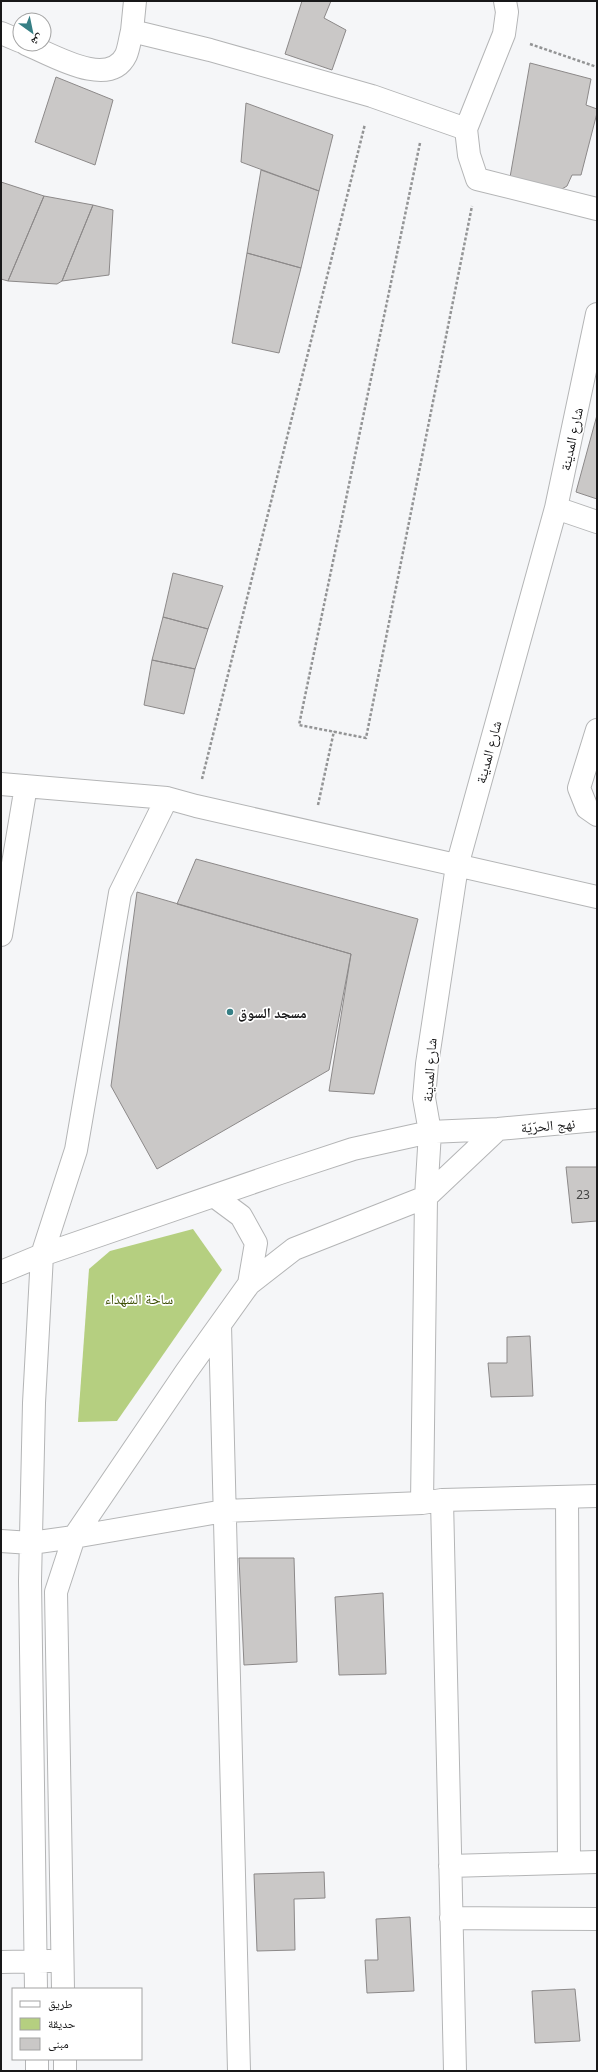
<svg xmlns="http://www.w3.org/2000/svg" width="598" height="2072" viewBox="0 0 598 2072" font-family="'Noto Sans','Noto Naskh Arabic',sans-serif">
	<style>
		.green { fill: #b5cf80 }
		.building { fill: #cac8c7; stroke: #8c8989 }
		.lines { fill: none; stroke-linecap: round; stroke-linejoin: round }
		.minor-casing { stroke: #b4b5b6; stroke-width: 24 }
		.path { stroke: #939495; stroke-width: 2.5; stroke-dasharray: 3 2; stroke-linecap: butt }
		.minor { stroke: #fff; stroke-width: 22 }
		.poi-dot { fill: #367f85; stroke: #fff; stroke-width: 1.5 }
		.labels { text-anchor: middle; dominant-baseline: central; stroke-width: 3.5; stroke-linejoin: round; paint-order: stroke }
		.number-label { font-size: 12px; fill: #444 }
		.street-label { font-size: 14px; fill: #181819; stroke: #fff }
		.poi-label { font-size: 14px; font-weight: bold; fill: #181819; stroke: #fff; text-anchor: start }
		.park-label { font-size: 14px; fill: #3e5005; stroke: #fff }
	</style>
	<rect width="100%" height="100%" fill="#f5f6f8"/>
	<path class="green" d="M193 1229 222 1270 117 1421 78 1422 89 1269 110 1251Z"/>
	<path class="building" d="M302 1H331L324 18 346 30 332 70 285 54Z
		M530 63 591 79 586 105 597 109V113L581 175H572L567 186 555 193 509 183Z
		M56 77 113 100 95 165 35 142Z
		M246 103 333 135 319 191 241 162Z
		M261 170 319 191 301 268 247 253Z
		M1 182 44 196 8 281 1 279Z
		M44 196 93 205 62 281 57 284 8 281Z
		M93 205 113 210 109 275 62 281Z
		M247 253 301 268 279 353 232 343Z
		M597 415V499L576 492Z
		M173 573 223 586 208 629 163 617Z
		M163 617 208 629 195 669 152 660Z
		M152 660 195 669 184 714 144 705Z
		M196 859 418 919 374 1094 329 1091 351 954 177 904Z
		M137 892 351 954 329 1070 157 1169 111 1086Z
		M566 1167H597V1221L572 1223Z
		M530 1336 533 1396 491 1397 488 1363H507V1337Z
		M239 1558H294L297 1662 244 1665Z
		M383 1593 386 1674 339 1675 335 1597Z
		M324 1872 325 1898 294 1899 295 1950 257 1951 254 1874Z
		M410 1917 414 1991 367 1993 365 1960H378L376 1919Z
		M575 1989 580 2041 535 2043 532 1991Z"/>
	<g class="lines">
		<g class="minor-casing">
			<path id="minor" d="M505 1 507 12 504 34 466 129 469 155 477 179 597 209
				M132 31 135 1
				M1 33 20 41
				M26 44C51 54 109 90 126 55 129 48 130 38 132 31L210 50 372 96 466 129
				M556 508 597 522
				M597 730 579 788 587 808 597 815
				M1 784 167 798 196 806 597 897
				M1 935 26 786
				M214 1196 241 1216 256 1243 249 1284
				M1 1272 42 1255 280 1173 353 1149 430 1132 498 1129 597 1120
				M220 1325 239 2071
				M567 1497 569 1862
				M442 1500 455 2071
				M422 1503 426 1197 430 1132 424 1098 427 1064 457 866 556 508 597 314
				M1 1541 31 1543 74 1537 224 1511 422 1503 442 1500 597 1496
				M450 1866 597 1862
				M451 1918 597 1919
				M1 1962 50 1961
				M36 1989 30 1581 34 1403 42 1255 76 1150 120 893 167 798
				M63 1989 56 1592 74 1537 186 1372 249 1284 294 1249 426 1197 498 1129
				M37 2059V2071
				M65 2059V2071"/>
		</g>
		<path class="path" d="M530 44 597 67
			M420 143 299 725 366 738 472 206
			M202 779 365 124
			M318 805 334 731"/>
		<use href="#minor" class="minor"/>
	</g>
	<circle class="poi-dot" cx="230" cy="1012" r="4"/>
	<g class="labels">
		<g class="number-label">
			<text x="583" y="1194">23</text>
		</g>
		<g class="street-label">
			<text transform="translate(571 439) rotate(-78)">شارع المدينة</text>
			<text transform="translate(488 752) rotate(-75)">شارع المدينة</text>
			<text transform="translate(429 1070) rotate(-86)">شارع المدينة</text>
			<text transform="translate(548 1125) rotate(-5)">نهج الحرّيّة</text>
		</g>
		<g class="poi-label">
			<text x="238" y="1012">مسجد السوق</text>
		</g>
		<g class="park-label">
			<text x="139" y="1298">ساحة الشهداء</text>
		</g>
	</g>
	<rect width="598" height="2072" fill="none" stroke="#181819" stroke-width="4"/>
	<rect x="12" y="1988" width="130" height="72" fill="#ffffff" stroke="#a3a3a3"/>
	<rect x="20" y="2001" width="20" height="6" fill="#ffffff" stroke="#a3a3a3"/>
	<text x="48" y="2008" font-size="12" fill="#181819">طريق</text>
	<rect x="20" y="2018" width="20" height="12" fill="#b5cf80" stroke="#a3a3a3"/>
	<text x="48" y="2028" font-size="12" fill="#181819">حديقة</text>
	<rect x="20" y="2038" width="20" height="12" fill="#cac8c7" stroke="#a3a3a3"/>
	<text x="48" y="2048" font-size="12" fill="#181819">مبنى</text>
	<g transform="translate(32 32) rotate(147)"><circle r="19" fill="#ffffff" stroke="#a3a3a3"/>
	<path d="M0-3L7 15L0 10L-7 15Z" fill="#367f85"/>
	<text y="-6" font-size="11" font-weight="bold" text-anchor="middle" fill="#181819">ش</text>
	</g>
</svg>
